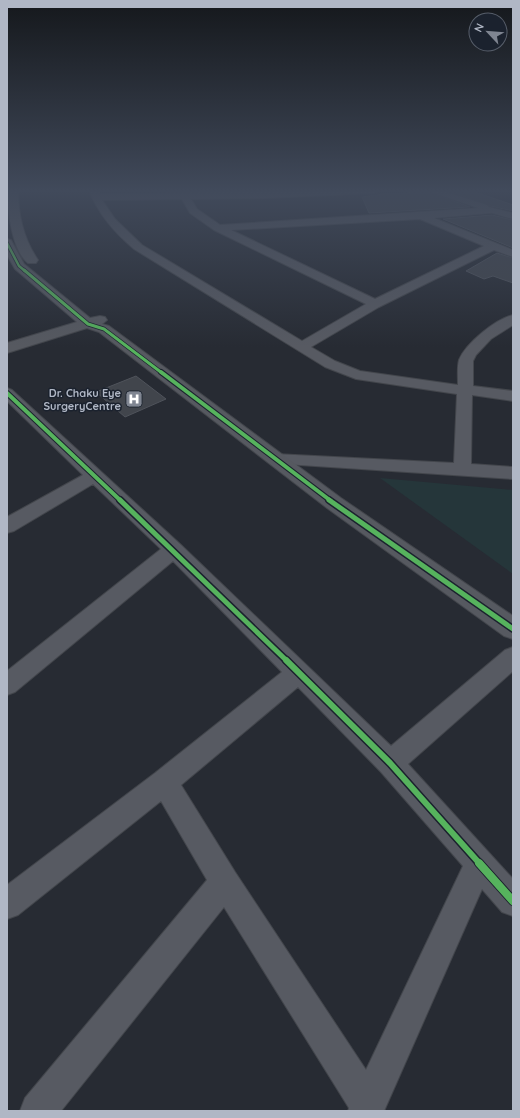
<svg xmlns="http://www.w3.org/2000/svg" width="520" height="1118" viewBox="0 0 520 1118" font-family="Quicksand,sans-serif">
	<style>
		.green { fill: #25363a }
		.building { fill: #41454c; stroke: #4f535b }
		.lines { fill: none; stroke-linecap: round; stroke-linejoin: round }
		.street-casing { stroke: #43464c; stroke-width: 2 }
		.secondary-casing { stroke: #43464c; stroke-width: 2 }
		.street { fill: #575a62; fill-rule: evenodd }
		.secondary { fill: #565960; fill-rule: evenodd }
		.cycleway-far5-casing { stroke: #1b222e; stroke-width: 4 }
		.cycleway-far4-casing { stroke: #1b222e; stroke-width: 4.5 }
		.cycleway-far3-casing { stroke: #1b222e; stroke-width: 6 }
		.cycleway-far2-casing { stroke: #1b222e; stroke-width: 8 }
		.cycleway-far1-casing { stroke: #1b222e; stroke-width: 9 }
		.cycleway-casing { stroke: #1b222e; stroke-width: 10 }
		.cycleway-far5 { stroke: #56b35d; stroke-width: 2.5 }
		.cycleway-far4 { stroke: #56b35d; stroke-width: 3 }
		.cycleway-far3 { stroke: #56b35d; stroke-width: 4 }
		.cycleway-far2 { stroke: #56b35d; stroke-width: 5 }
		.cycleway-far1 { stroke: #56b35d; stroke-width: 6 }
		.cycleway { stroke: #56b35d; stroke-width: 8 }
		.labels { text-anchor: middle; dominant-baseline: central; stroke-width: 3; stroke-linejoin: round; paint-order: stroke }
		.far-poi-label { font-size: 11px; font-weight: bold; fill: #b0b7c5; stroke: #1b222e; text-anchor: end }
	</style>
	<rect width="100%" height="100%" fill="#272b33"/>
	<path class="green" d="M380 478 513 490V574Z"/>
	<path class="building" d="M408 190H424L470 207 369 213 362 197 384 194 410 193Z
		M445 190H469L513 205V211L490 206Z
		M492 215 513 220V248L443 219Z
		M497 253 513 258V283L493 276 484 279 466 271Z
		M136 376 166 399 125 417 96 392Z"/>
	<g class="lines">
		<g class="street-casing">
			<path id="street" d="M89 190H99L100 194 379 190 374 193 266 198 191 199 197 209 220 225 478 208 425 190H440L487 205 489 207 513 213V219L492 213 434 218 513 250V257L494 250 379 307 311 347 335 361 360 371 458 385C458 377 457 367 459 360 466 343 496 319 513 315V325L491 339 476 355 473 361V386L513 391V401L472 395 471 464 513 467V479L269 463 266 459 269 455 275 454 454 463 457 394 356 379 325 367 134 249C115 233 98 214 89 190ZM182 199 190 213 214 230 366 304 302 341 142 245 115 219 102 200ZM420 219 484 246 375 299 231 230Z
				M7 388 12 390 181 545 391 746 505 650 513 647V671L408 764 513 879V916L502 912 482 889 384 1111H348L349 1108 224 907 61 1111H20L25 1098 207 880 161 801 18 915 7 919V885L155 773 282 672 173 561 15 692 7 695V671L161 549 93 484 14 531 7 533V517L83 475 7 401ZM298 687 381 772 463 866 366 1070 235 872 181 785Z"/>
		</g>
		<g class="secondary-casing">
			<path id="secondary" d="M8 190H18C18 215 24 240 38 260L36 263H28C12 251 7 209 8 190Z
				M7 239 11 240 24 264 90 318 100 316 105 317 107 320 102 324 109 326 341 498 513 616V639L504 636 327 508 99 332 87 328 7 353V343L77 322 15 269 7 255Z"/>
		</g>
		<use href="#street" class="street"/>
		<use href="#secondary" class="secondary"/>
		<g class="cycleway-far5-casing">
			<path id="cycleway-far5" d="M7 243 19 266 25 271"/>
		</g>
		<g class="cycleway-far4-casing">
			<path id="cycleway-far4" d="M24 270 88 324 104 329 162 373"/>
		</g>
		<g class="cycleway-far3-casing">
			<path id="cycleway-far3" d="M161 372 331 501
				M7 393 121 501"/>
		</g>
		<g class="cycleway-far2-casing">
			<path id="cycleway-far2" d="M120 500 287 661
				M329 500 513 629"/>
		</g>
		<g class="cycleway-far1-casing">
			<path id="cycleway-far1" d="M286 660 390 763 480 864"/>
		</g>
		<g class="cycleway-casing">
			<path id="cycleway" d="M479 863 513 901"/>
		</g>
		<use href="#cycleway-far5" class="cycleway-far5"/>
		<use href="#cycleway-far4" class="cycleway-far4"/>
		<use href="#cycleway-far3" class="cycleway-far3"/>
		<use href="#cycleway-far2" class="cycleway-far2"/>
		<use href="#cycleway-far1" class="cycleway-far1"/>
		<use href="#cycleway" class="cycleway"/>
	</g>
	<linearGradient id="sky" x2="0" y2="1"><stop stop-color="#15181c"/><stop offset="0.55" stop-color="#414a5b"/><stop offset="1" stop-color="#414a5b" stop-opacity="0"/></linearGradient>
	<rect width="520" height="347" fill="url(#sky)"/>
	<defs>
		<g id="hospital-square" transform="scale(0.9)"><rect x="-9" y="-9" width="18" height="18" rx="4" fill="#808692" stroke="#1b222e"/><path d="M-5-5h3v3.5h4V-5h3V5h-3V1.5h-4V5h-3Z" fill="#fff"/></g>
	</defs>
	<g fill-rule="evenodd">
		<use href="#hospital-square" x="134" y="399"/>
	</g>
	<g class="labels">
		<g class="far-poi-label">
			<text x="121" y="393">Dr. Chaku Eye<tspan x="121" dy="13">SurgeryCentre</tspan></text>
		</g>
	</g>
	<rect width="520" height="1118" fill="none" stroke="#b0b7c5" stroke-width="16"/>
	<g transform="translate(488 32) rotate(296)"><circle r="19" fill="#1b222e" stroke="#575e6a"/>
	<path d="M0-3L7 15L0 10L-7 15Z" fill="#808692"/>
	<text y="-6" font-size="11" font-weight="bold" text-anchor="middle" fill="#b0b7c5">N</text>
	</g>
</svg>
